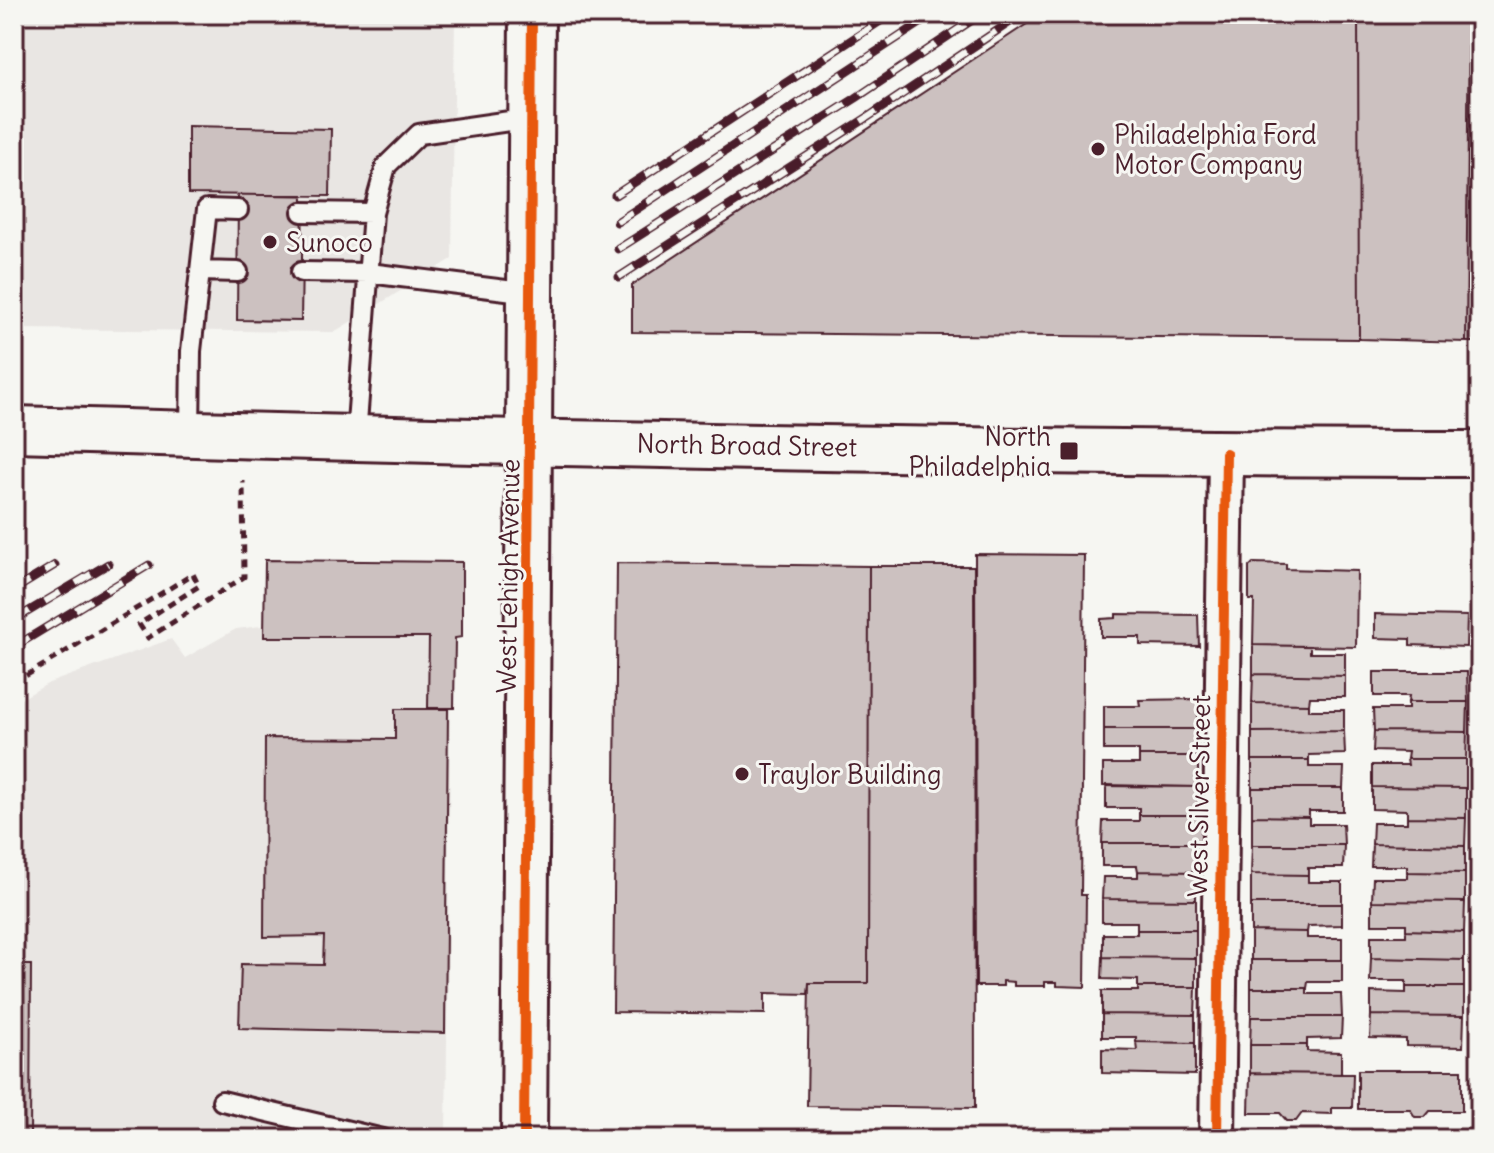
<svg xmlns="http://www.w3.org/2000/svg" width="1494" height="1153" viewBox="0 0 1494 1153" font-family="Delius,sans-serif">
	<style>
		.built { fill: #e9e6e3 }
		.building { fill: #ccc1c0; stroke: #4a1f2b; stroke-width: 2 }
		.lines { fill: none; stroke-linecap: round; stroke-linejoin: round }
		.service-casing { stroke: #4a1f2b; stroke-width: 24 }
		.minor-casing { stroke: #4a1f2b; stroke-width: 40 }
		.primary-casing { stroke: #4a1f2b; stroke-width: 50 }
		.path { stroke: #4a1f2b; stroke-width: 5; stroke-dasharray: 8 6; stroke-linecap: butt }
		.service { stroke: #f6f6f2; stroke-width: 18 }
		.minor { stroke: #f6f6f2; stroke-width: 34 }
		.primary { stroke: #f6f6f2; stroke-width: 44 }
		.rail-casing { stroke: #4a1f2b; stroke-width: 9 }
		.rail { stroke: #f6f6f2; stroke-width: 6; stroke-dasharray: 18; stroke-linecap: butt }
		.cycleway-casing { stroke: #f6f6f2; stroke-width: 15 }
		.cycleway { stroke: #e8590c; stroke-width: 10 }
		.poi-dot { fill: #4a1f2b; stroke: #f6f6f2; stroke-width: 3 }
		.labels { text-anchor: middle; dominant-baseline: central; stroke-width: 6; stroke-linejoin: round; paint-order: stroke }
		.poi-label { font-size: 26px; fill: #4a1f2b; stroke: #f6f6f2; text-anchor: start }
		.street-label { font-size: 26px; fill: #4a1f2b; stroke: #f6f6f2 }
	</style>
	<rect width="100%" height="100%" fill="#f6f6f2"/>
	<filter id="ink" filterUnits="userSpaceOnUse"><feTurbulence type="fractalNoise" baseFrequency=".0125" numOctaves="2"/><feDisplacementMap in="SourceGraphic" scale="16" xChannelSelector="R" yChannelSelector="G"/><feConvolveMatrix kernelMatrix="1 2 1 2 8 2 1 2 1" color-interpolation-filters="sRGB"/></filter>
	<g filter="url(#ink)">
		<path class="built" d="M14 14H455L452 259 334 332 14 329Z
			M261 626 451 636 446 1139H14V703L49 683 171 639 185 658 236 629Z"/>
		<path class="building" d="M1042 14H1358L1359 339 632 332V285Z
			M1358 14H1469L1466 342 1359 339Z
			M1469 14H1480V342H1466Z
			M188 126 331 129 330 196 188 194Z
			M238 195H303L301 321 237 320Z
			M975 554 1084 555 1081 895H1086L1085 987 1057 986V982H1045V986H1014V982L1003 981V986H976Z
			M265 560 462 562V637L455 638 454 708H428L429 637H264Z
			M617 563 869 566 868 983H809L808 994 765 993V1014L613 1012Z
			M1253 563 1286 564V569L1357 571 1356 647 1253 645 1254 600H1249V567Z
			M869 566H974L975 1108 807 1106 809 983H868Z
			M1116 614 1198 615 1199 646 1140 645V637H1101V619L1116 618Z
			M1375 614 1467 616 1466 647 1410 645V639L1375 638Z
			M1253 645 1310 646V653H1345V676L1253 674Z
			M1374 672H1467L1468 702H1408L1409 696H1374Z
			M1253 674 1345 676V697H1310L1309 704 1252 703Z
			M1198 699V729H1104V706H1140L1139 700Z
			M1408 702H1468L1467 732 1374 731 1373 709H1408Z
			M1252 703 1309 704V710H1344V731L1252 732Z
			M395 709H448L445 1033 239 1028 241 964 323 965 324 936 264 937 265 738 395 739Z
			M1104 729H1198V756H1139V750H1104Z
			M1344 731 1345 754 1309 755V760H1252V732Z
			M1374 731 1467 732 1466 759H1407L1408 752 1373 751Z
			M1139 756H1198V787L1103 786V764H1139Z
			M1407 759H1466V788L1372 787V765H1408Z
			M1252 760H1309V767H1344L1343 788H1252Z
			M1106 785 1198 787 1197 815H1139V808H1106Z
			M1372 787 1466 788V818L1407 817V810L1372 809Z
			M1252 788H1343V811H1309V817L1252 816Z
			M1139 815H1201V843H1102L1103 821H1139Z
			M1252 816 1309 817V824H1343L1344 845H1252Z
			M1407 817 1466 818 1465 846 1372 844 1373 823H1407Z
			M1102 843H1197L1196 872 1138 871 1137 866H1102Z
			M1372 844 1465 846V873L1407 872V866H1371Z
			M1252 845H1344L1343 868H1308V875L1251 874Z
			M1138 871 1196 872V900L1102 899 1103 877H1138Z
			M1407 872 1465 873V902L1372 901 1373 878H1407Z
			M1251 874 1308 875V882H1342V904H1251Z
			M1102 899 1196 900V930H1137V922H1102Z
			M1372 901 1465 902 1464 932 1406 930V924H1372Z
			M1251 904H1342V925L1308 926 1307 932 1251 931Z
			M1137 930H1196V958L1103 957V934H1137Z
			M1406 930 1464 932V960L1371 958V936H1406Z
			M1251 931 1307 932V938H1342V960H1251Z
			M1103 957 1196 958V987H1138V980L1102 979Z
			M1371 958 1464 960V987H1406V981H1370Z
			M1251 960H1342V982H1308L1307 988H1251Z
			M14 965H31L30 1139H14Z
			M1138 987H1196L1195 1015 1102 1014V991H1138Z
			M1406 987H1464V1016L1371 1015V992L1406 993Z
			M1251 988H1307V994H1341L1342 1017H1251Z
			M1102 1014 1195 1015V1043L1136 1042V1037H1102Z
			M1371 1015 1464 1016 1463 1047 1406 1046V1039L1370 1038Z
			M1251 1017H1342L1341 1038 1307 1039V1045H1250Z
			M1136 1042 1195 1043V1075L1102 1073V1049L1137 1050Z
			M1250 1045H1307V1051L1341 1052V1074L1250 1073Z
			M1358 1070H1462V1111H1430L1425 1117H1415L1410 1109H1358Z
			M1250 1073 1353 1074 1352 1108H1332V1114L1302 1113 1296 1121H1287L1280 1113H1249Z"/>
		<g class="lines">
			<g class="service-casing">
				<path id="service" d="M302 212 373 213
					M200 271 207 209 238 210
					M301 272 369 273 530 293
					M190 434 191 351 200 271 238 272
					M356 436 373 213 386 166 419 134 531 118
					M222 1101 383 1139"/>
			</g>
			<g class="minor-casing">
				<path id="minor" d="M1217 1139 1226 453"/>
			</g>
			<g class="primary-casing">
				<path id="primary" d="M14 429C502 443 991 454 1480 454
					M524 1139 532 14"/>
			</g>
			<path class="path" d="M14 683 193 574 199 586 139 624 148 638 244 577 243 481"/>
			<use href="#service" class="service"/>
			<use href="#minor" class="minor"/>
			<use href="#primary" class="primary"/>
			<g class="rail-casing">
				<path id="rail" d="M615 195 891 14
					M617 222 934 14
					M618 249 856 98 981 14
					M619 277 868 117 1022 14
					M14 560H15
					M14 590 55 565
					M14 620 108 564
					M14 647 149 565"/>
			</g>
			<use href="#rail" class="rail"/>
			<g class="cycleway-casing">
				<path id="cycleway" d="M524 1139 532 14
					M1217 1139 1226 453"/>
			</g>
			<use href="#cycleway" class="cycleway"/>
		</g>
	</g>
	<g class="poi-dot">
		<circle cx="1098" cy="149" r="8"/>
		<circle cx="270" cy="242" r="8"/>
		<rect x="1059" y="441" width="20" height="20" rx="4"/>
		<circle cx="742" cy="774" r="8"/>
	</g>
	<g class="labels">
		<g class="poi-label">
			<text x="1114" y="134">Philadelphia Ford<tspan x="1114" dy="30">Motor Company</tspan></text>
			<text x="286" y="242">Sunoco</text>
			<text x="1051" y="436" text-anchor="end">North<tspan x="1051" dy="30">Philadelphia</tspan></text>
			<text x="758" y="774">Traylor Building</text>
		</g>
		<g class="street-label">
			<text transform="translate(747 445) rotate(1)">North Broad Street</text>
			<text transform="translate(508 576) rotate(-89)">West Lehigh Avenue</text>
			<text transform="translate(1199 796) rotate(-89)">West Silver Street</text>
		</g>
	</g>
	<rect width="1494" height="1153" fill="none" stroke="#f6f6f2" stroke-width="48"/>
	<rect x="24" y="24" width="1446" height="1105" fill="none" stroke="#4a1f2b" stroke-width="3" filter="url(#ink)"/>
</svg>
